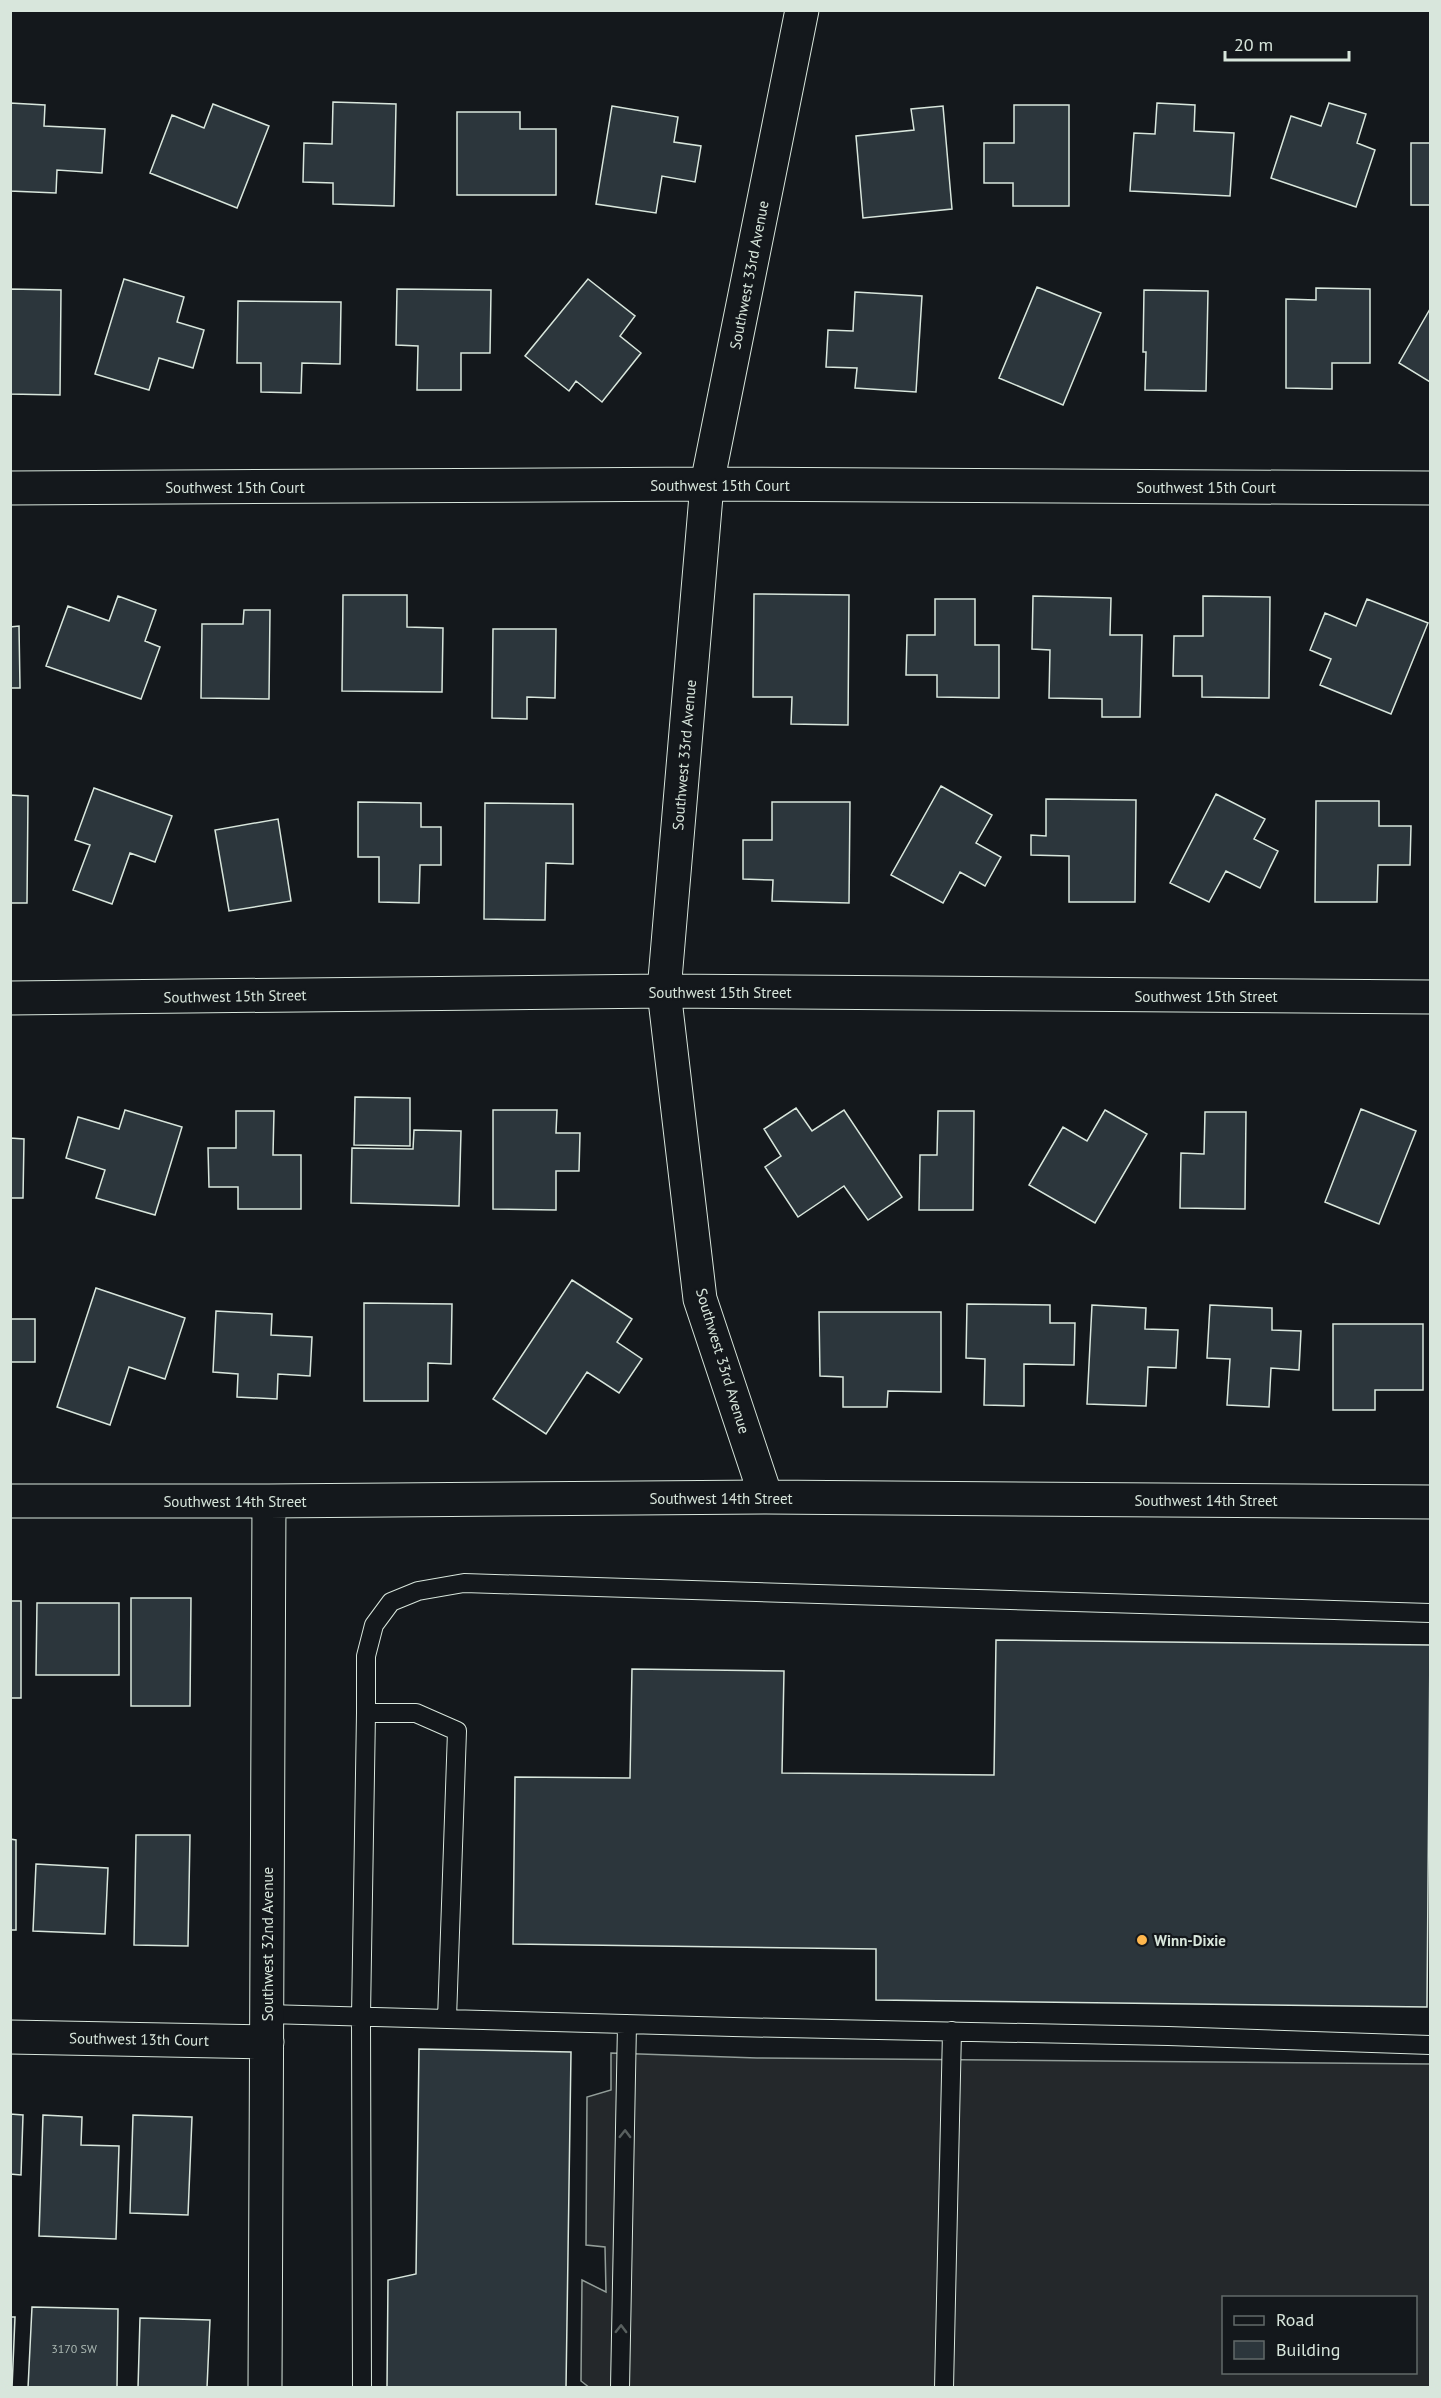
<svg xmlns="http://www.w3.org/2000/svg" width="1441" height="2398" viewBox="0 0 1441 2398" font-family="'PT Sans',sans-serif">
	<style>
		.parking { fill: #24282b; stroke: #939e99; stroke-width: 1.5; fill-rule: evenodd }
		.building { fill: #2c363c; stroke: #d8e6dc; stroke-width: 1.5 }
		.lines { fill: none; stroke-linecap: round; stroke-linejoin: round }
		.service-casing { stroke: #d8e6dc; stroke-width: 20 }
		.minor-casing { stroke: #d8e6dc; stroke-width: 35 }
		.service { stroke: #14181c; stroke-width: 18 }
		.minor { stroke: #14181c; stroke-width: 33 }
		.oneway { stroke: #59605f }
		.poi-dot { fill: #ffb74d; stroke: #14181c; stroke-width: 2 }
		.labels { text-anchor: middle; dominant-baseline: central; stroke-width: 4.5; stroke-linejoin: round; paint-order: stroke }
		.number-label { font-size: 12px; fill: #adbab4 }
		.street-label { font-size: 15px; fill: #d8e6dc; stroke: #14181c }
		.poi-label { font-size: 15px; font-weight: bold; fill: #d8e6dc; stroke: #14181c; text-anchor: start }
	</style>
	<rect width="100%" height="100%" fill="#14181c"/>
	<path class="parking" d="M611 2053 757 2058 1430 2064V2387L590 2388 581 2381 582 2280 606 2292 605 2247 586 2245 587 2097 611 2090ZM1224 2298H1416V2372H1224Z"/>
	<path class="building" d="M333 102 396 104 394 206 333 204V183L303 182 304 143 332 144Z
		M10 103 45 105 44 126 105 129 102 173 57 170 56 193 10 191Z
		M1157 103 1195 105 1194 131 1234 133 1230 196 1130 191 1134 133 1155 134Z
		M1329 103 1366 114 1357 143 1375 150 1356 207 1271 178 1291 116 1321 126Z
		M213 104 269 126 237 208 150 173 172 115 204 128Z
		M1014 105H1069V206H1013V183H984V143H1014Z
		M612 106 678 117 674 142 701 146 695 182 662 176 656 213 596 204Z
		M943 106 952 209 863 218 856 136 914 130 911 109Z
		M457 112H520V129H556V195H457Z
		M1411 143H1430V205H1411Z
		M124 279 184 297 177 322 204 330 193 368 159 358 149 390 95 374Z
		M588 279 635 316 620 336 641 353 602 402 576 381 569 391 525 356Z
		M1037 287 1101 313 1063 405 999 378Z
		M1316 288 1370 289V363H1332V389L1286 388V299L1316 300Z
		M10 289 61 290 60 395 10 394Z
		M397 289 491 290 490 353H461V390H417L418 346 396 345Z
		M1144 290 1208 291 1206 391 1145 390 1146 352H1143Z
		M855 292 922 296 916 392 855 388 857 368 826 367 828 330 853 331Z
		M238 301 341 302 340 364 302 363 301 393 261 392V363H237Z
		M1430 309V382L1399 363Z
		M754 594 849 595 848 725 791 724 792 697H753Z
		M343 595H407V627L443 628 442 692 342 691Z
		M118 596 156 610 145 641 160 647 141 699 46 666 68 606 109 621Z
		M1033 596 1111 598 1110 635H1142L1140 717H1102V699L1049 698 1050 650 1032 649Z
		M1203 596 1270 597 1269 698 1202 697V676H1173L1174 636H1203Z
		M935 599H975V645H999V698L937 697V675H906L907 635H935Z
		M1367 599 1428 623 1391 714 1320 685 1331 659 1310 650 1325 613 1356 626Z
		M244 610H270L269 699 201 698 202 624H243Z
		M19 626 20 688H10V627Z
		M493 629H556L555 698 527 697V719L492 718Z
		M941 786 992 815 976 843 1001 857 985 886 960 872 943 903 891 875Z
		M94 788 172 816 155 862 130 853 112 904 73 890 90 845 75 840Z
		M1216 794 1265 819 1254 839 1278 851 1260 888 1226 871 1209 902 1170 883Z
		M10 795 28 796 27 903H10Z
		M1046 799 1136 800 1135 902H1069V856L1031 855V835L1046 836Z
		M1316 801H1379V826H1411L1410 865H1378L1377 902H1315Z
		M358 802 421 803V827H441V865H420L419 903 379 902V857H358Z
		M772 802H850L849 903 772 901 773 880 743 879V840H772Z
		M485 803 573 804V864L546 863 545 920 484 919Z
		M278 819 291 901 229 911 215 830Z
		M355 1097 410 1098V1146L354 1145Z
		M796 1108 812 1131 844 1110 902 1197 868 1220 844 1186 798 1217 765 1167 781 1156 764 1129Z
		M1361 1109 1416 1131 1379 1224 1325 1202Z
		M125 1110 182 1127 155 1215 96 1198 105 1170 66 1158 78 1117 119 1129Z
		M493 1110H557L556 1133H580L579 1171H556V1210L493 1209Z
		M1105 1110 1147 1134 1095 1223 1029 1185 1063 1127 1087 1141Z
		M236 1111H274L273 1155H301V1209H238V1187H209L208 1148H236Z
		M938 1111H974L973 1210H919L920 1155H937Z
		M1205 1112H1246L1245 1209 1180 1208 1181 1153 1204 1154Z
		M414 1130 461 1131 459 1206 351 1203 352 1148 413 1149Z
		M10 1138 24 1139 23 1198H10Z
		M572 1280 632 1319 617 1342 642 1359 619 1393 587 1372 546 1434 493 1399Z
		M96 1288 185 1318 165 1379 129 1367 110 1425 57 1407Z
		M364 1303 452 1304 451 1364 428 1363V1401H364Z
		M967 1304 1050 1305V1323H1075L1074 1365 1024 1364V1406L984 1405 985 1359 966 1358Z
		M1092 1305 1146 1308 1145 1329 1178 1330 1176 1368 1148 1367 1146 1406 1087 1404Z
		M1210 1305 1272 1308V1330L1301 1331 1299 1370 1271 1368 1269 1407 1227 1405 1230 1359 1207 1358Z
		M216 1311 272 1314 271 1335 312 1337 310 1376 278 1374 277 1399 237 1397 238 1374 213 1372Z
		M819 1312H941V1392L888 1391 887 1407H843V1377L820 1376Z
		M10 1319H35V1362H10Z
		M1333 1324H1423V1390H1375V1410H1333Z
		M131 1598H191L190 1706H131Z
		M10 1601H21V1698H10Z
		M37 1603H119V1675H36Z
		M996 1640 1430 1645 1427 2007 876 2000V1949L513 1944 515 1777 630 1778 632 1669 784 1671 782 1773 994 1775Z
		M136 1835H190L188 1946 134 1945Z
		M10 1839 16 1840V1930H10Z
		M36 1864 108 1868 105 1934 33 1931Z
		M419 2049 571 2052 566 2388H387L388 2280 416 2274Z
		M10 2114 23 2115 21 2175 10 2174Z
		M43 2115 82 2117 81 2145 119 2146 116 2239 39 2236Z
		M133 2115 192 2117 188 2215 130 2213Z
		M32 2307 118 2309 117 2388H28Z
		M10 2317H15L12 2388H10Z
		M140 2318 210 2320 207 2388H138Z"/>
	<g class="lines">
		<g class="service-casing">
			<path id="service" d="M366 1713V1656L374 1625 391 1602 418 1591 464 1583 1430 1613
				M267 2014 733 2027 1168 2036 1430 2045
				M362 2388 361 2016 366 1713H416L457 1731 447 2019
				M620 2388 627 2024
				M944 2388 952 2031"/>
		</g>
		<g class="minor-casing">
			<path id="minor" d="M10 488 707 484 1430 488
				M10 998 664 991 1430 997
				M766 1497 700 1299 664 991 707 484 802 10
				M10 1501H269L766 1497 1430 1502
				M10 2037 267 2042
				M265 2388 269 1501"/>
		</g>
		<use href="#service" class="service"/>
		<use href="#minor" class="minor"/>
	</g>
	<defs><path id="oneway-chevron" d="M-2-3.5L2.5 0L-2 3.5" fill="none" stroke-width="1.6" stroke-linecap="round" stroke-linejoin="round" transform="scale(1.5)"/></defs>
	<g class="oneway">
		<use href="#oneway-chevron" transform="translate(625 2134) rotate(-89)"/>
		<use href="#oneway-chevron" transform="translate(621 2329) rotate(-89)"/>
	</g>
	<circle class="poi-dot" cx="1142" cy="1940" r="6"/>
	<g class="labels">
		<g class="number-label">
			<text x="74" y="2348">3170 SW</text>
		</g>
		<g class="street-label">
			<text transform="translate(749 275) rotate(-79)">Southwest 33rd Avenue</text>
			<text x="720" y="485">Southwest 15th Court</text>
			<text x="235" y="487">Southwest 15th Court</text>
			<text x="1206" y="487">Southwest 15th Court</text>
			<text transform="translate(684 755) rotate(-85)">Southwest 33rd Avenue</text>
			<text x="720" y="992">Southwest 15th Street</text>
			<text transform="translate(235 996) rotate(-1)">Southwest 15th Street</text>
			<text x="1206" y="996">Southwest 15th Street</text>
			<text transform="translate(723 1361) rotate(73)">Southwest 33rd Avenue</text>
			<text x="721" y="1498">Southwest 14th Street</text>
			<text x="1206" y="1500">Southwest 14th Street</text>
			<text x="235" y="1501">Southwest 14th Street</text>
			<text transform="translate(267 1944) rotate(-90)">Southwest 32nd Avenue</text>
			<text transform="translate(139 2039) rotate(1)">Southwest 13th Court</text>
		</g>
		<g class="poi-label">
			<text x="1154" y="1940">Winn-Dixie</text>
		</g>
	</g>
	<rect width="1441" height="2398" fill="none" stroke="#d8e6dc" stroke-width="24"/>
	<rect x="1222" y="2296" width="195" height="78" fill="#14181c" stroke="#626a69" stroke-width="1.5"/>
	<rect x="1234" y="2316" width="30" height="9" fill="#14181c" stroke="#626a69" stroke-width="1.5"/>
	<text x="1276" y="2326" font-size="18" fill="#d8e6dc">Road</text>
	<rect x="1234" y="2341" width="30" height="18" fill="#2c363c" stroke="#626a69" stroke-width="1.5"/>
	<text x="1276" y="2356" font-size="18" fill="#d8e6dc">Building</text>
	<path d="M1225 51v9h124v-9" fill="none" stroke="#d8e6dc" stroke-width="3"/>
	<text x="1234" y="51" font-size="18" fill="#d8e6dc" stroke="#14181c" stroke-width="4.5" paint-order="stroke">20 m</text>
</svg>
